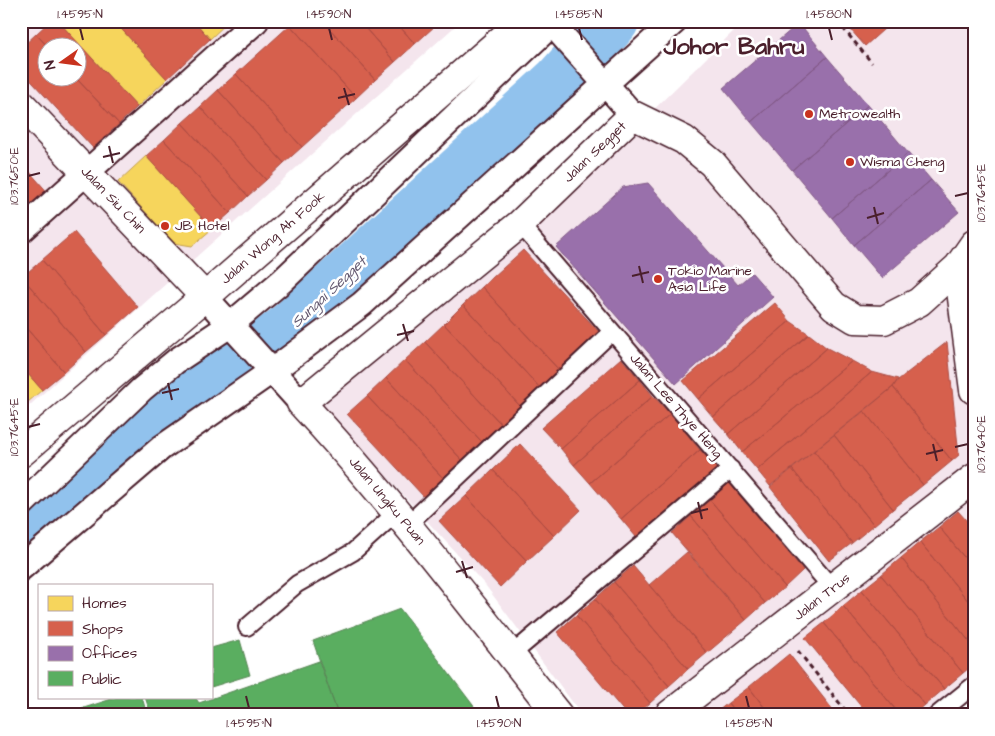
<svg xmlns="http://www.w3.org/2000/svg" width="995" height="736" viewBox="0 0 995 736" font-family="'Architects Daughter',sans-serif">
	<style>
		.built { fill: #f4e5ed; fill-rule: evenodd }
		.homes { fill: #f6d55c; stroke: #c29e4d }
		.shops { fill: #d6604d; stroke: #ac4c43 }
		.offices { fill: #9970ab; stroke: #815885 }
		.public { fill: #5aae61; stroke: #558351 }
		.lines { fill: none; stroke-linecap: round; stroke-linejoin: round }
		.river { stroke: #91c2ed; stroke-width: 52 }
		.service-casing { stroke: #4a1f2b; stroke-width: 20 }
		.pedestrian-casing { stroke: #4a1f2b; stroke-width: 28 }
		.minor-casing { stroke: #4a1f2b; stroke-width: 31 }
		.tertiary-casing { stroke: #4a1f2b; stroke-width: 31 }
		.primary-casing { stroke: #4a1f2b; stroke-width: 31 }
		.path { stroke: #4a1f2b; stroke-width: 3; stroke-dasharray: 5 4; stroke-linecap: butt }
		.service { stroke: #fff; stroke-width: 16 }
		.pedestrian { stroke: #fff; stroke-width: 24 }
		.minor { stroke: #fff; stroke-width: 28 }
		.tertiary { stroke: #fff; stroke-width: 28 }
		.primary { stroke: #fff; stroke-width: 28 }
		.ticks { fill: none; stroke: #4a1f2b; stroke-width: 2 }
		.poi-dot { fill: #c8321e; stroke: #fff; stroke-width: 2 }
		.labels { text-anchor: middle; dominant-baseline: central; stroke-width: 5; stroke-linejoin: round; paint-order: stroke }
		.poi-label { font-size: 14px; fill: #4a1f2b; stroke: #fff; text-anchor: start }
		.street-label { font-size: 14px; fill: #4a1f2b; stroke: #fff }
		.water-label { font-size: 15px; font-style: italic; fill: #63586f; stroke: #fff }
		.town-label { font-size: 24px; font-weight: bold; fill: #4a1f2b; stroke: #fff }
		.neatline { fill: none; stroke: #4a1f2b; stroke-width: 2 }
		.ticks-label { font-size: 12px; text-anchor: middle; fill: #4a1f2b }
	</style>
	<rect width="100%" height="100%" fill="#fff"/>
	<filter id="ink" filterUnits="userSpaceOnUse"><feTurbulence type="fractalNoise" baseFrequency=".02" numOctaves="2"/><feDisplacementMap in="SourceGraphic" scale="10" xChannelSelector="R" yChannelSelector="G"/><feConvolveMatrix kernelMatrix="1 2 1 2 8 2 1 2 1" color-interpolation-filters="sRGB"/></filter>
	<g filter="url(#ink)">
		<path class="built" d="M21 21H461L21 413ZM48 48H78V78H48Z
			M744 21H974V676L927 715H582L486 586 319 402 536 225Z"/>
		<path class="homes" d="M58 21H114L167 79 137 107Z
			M194 21H229L210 39Z
			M146 156 212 229 192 246 174 243 118 182Z
			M21 366 42 390 21 408Z"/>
		<path class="shops" d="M50 21H58L137 107 119 124 76 78 78 48H49L36 34Z
			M114 21H194L210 39 167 79Z
			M294 21H323L375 80 356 98 290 25Z
			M323 21H359L395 62 375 80Z
			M359 21H395L415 44 395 62Z
			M395 21H431L435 26 415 44Z
			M843 21H893L865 46Z
			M290 25 356 98 302 147 236 74Z
			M36 34 49 48 48 78H76L119 124 93 148 21 70V48Z
			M236 74 302 147 284 163 218 90Z
			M218 90 284 163 266 180 200 107Z
			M200 107 266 180 248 196 182 123Z
			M182 123 248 196 230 213 164 140Z
			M164 140 230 213 212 229 146 156Z
			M21 162 50 195 21 221Z
			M74 232 138 307 106 335 42 260Z
			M523 250 599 332 559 370 482 287Z
			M42 260 106 335 86 352 22 277Z
			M22 277 86 352 64 372 21 322Z
			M482 287 559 370 540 388 463 305Z
			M775 303 790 321 698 399 683 381Z
			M463 305 540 388 520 406 444 324Z
			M790 321 809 334 713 417 698 399Z
			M21 322 64 372 42 390 21 366Z
			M444 324 520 406 501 424 425 342Z
			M809 334 827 348 728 434 713 417Z
			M425 342 501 424 482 442 405 360Z
			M947 342 959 455 952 461 893 387 898 380Z
			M827 348 852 361 742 452 728 434Z
			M621 358 640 380 561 449 541 428Z
			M405 360 482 442 462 460 386 378Z
			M852 361 872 372 757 470 742 452Z
			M872 372 898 379 893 387 770 486 757 470Z
			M386 378 462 460 443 478 367 396Z
			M640 380 653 396 574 465 561 449Z
			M893 387 952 461 923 485 864 411Z
			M367 396 443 478 424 497 347 414Z
			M653 396 670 414 590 483 574 465Z
			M864 411 923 485 893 509 834 435Z
			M670 414 700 450 621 519 590 483Z
			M834 435 893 509 874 525 814 451Z
			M520 444 581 510 554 536 493 470Z
			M700 450 717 468 637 538 621 519Z
			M814 451 874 525 852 543 792 469Z
			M792 469 852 543 829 561 770 487Z
			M493 470 554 536 527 561 466 496Z
			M729 483 803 570 785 587 710 500Z
			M466 496 527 561 500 587 439 521Z
			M710 500 785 587 765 603 691 516Z
			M958 511 974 529V569L939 527Z
			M691 516 765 603 746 620 672 533Z
			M939 527 974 569V608L920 542Z
			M920 542 974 608V647L901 558Z
			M687 552 746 620 707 653 649 585Z
			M901 558 974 647V664L963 673 881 575Z
			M633 566 707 653 688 669 614 582Z
			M881 575 963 673 944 689 862 590Z
			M614 582 688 669 669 686 595 599Z
			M862 590 944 689 925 705 843 606Z
			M595 599 669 686 650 703 576 615Z
			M843 606 925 705 913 715H900L824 623Z
			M576 615 650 703 636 715H627L557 632Z
			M824 623 900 715H868L805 638Z
			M789 654 837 715H770L749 687Z
			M749 687 770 715H737L728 703Z
			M728 703 737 715H713Z"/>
		<path class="offices" d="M799 23 827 57 751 122 723 88Z
			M827 57 868 105 792 170 751 122Z
			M868 105 908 153 832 218 792 170Z
			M908 153 931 180 854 245 832 218Z
			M931 180 959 212 882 278 854 245Z
			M648 183 738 285 752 273 773 297 676 384 556 247 623 187Z"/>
		<path class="public" d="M400 609 479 713 478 715H338L313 641Z
			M240 640 250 675 211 687V648Z
			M319 661 338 715H151L145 697H195L199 703Z
			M118 697H142L147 715H62Z"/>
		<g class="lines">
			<path class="river" d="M21 533 87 471 152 417 240 365 287 330 559 81 613 21"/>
			<g class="service-casing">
				<path id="service" d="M520 224 832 588
					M407 525 612 332
					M247 627 297 584 353 552 397 512
					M511 655 731 469
					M937 715 974 685"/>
			</g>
			<g class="pedestrian-casing">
				<path id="pedestrian" d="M553 25 633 115
					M21 231 256 21
					M205 297 301 403
					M21 505 142 389 176 361 230 325 282 281 555 21
					M21 568 161 448 272 371 362 304 675 21"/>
			</g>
			<g class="minor-casing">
				<path id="minor" d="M21 104 205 297
					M958 267 974 390
					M558 715C474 609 393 502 301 403L520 224 633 115 684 140 712 163 834 306 855 319 884 320 919 302 958 267 974 244"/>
			</g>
			<g class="tertiary-casing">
				<path id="tertiary" d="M669 715 974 478"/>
			</g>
			<g class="primary-casing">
				<path id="primary" d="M21 453 205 297 523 21"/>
			</g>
			<path class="path" d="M837 21 872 63
				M798 651 849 715"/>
			<use href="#service" class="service"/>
			<use href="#pedestrian" class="pedestrian"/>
			<use href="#minor" class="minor"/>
			<use href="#tertiary" class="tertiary"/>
			<use href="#primary" class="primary"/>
		</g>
	</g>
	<path class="ticks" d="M80 28 83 40M329 28 332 40M579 28 582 40M829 28 832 40M344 88 349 105M338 98 355 94M109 146 113 163M103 157 120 153M28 176 40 173M955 196 968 193M874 207 878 224M867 218 884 213M639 266 643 283M632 276 649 272M403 324 408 341M397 335 414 331M168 383 172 400M162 393 179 389M28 427 40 424M933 444 937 461M955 447 968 444M926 454 943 450M698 502 702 519M691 513 708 509M462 561 467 578M456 572 473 567M246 696 249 708M496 696 499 708M746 696 749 708"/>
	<g class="poi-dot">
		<circle cx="809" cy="114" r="5"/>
		<circle cx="850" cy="162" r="5"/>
		<circle cx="165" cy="226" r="5"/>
		<circle cx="658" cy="279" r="5"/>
	</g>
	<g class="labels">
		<g class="poi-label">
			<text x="819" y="114">Metrowealth</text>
			<text x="860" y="162">Wisma Cheng</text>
			<text x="175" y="226">JB Hotel</text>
			<text x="668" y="271">Tokio Marine<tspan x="668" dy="16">Asia Life</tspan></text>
		</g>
		<g class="street-label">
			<text transform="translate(595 152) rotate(-44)">Jalan Segget</text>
			<text transform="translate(113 200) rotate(46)">Jalan Siu Chin</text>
			<text transform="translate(273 238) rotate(-41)">Jalan Wong Ah Fook</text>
			<text transform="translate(676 406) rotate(49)">Jalan Lee Thye Heng</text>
			<text transform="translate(387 501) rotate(50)">Jalan Ungku Puan</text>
			<text transform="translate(822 597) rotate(-38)">Jalan Trus</text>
		</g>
		<g class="water-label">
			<text transform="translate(329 292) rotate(-43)">Sungai Segget</text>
		</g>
		<g class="town-label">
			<text x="734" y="47">Johor Bahru</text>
		</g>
	</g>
	<rect width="995" height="736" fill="none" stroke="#fff" stroke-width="55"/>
	<rect x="38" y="584" width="175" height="115" fill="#ffffff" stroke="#b7a5aa"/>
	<rect x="48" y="596" width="25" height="15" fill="#f6d55c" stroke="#b7a5aa"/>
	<text x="82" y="608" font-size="15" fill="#4a1f2b">Homes</text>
	<rect x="48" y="621" width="25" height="15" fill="#d6604d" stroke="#b7a5aa"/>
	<text x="82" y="634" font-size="15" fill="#4a1f2b">Shops</text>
	<rect x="48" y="646" width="25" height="15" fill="#9970ab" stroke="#b7a5aa"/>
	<text x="82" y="658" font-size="15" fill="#4a1f2b">Offices</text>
	<rect x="48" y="671" width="25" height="15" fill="#5aae61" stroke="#b7a5aa"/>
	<text x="82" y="684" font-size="15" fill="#4a1f2b">Public</text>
	<g transform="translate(62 62) rotate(256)"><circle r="24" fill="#ffffff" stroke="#b7a5aa"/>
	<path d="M0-4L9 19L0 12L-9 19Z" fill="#c8321e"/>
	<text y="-8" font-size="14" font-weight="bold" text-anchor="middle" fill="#4a1f2b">N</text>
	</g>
	<rect x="28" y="28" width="940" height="680" class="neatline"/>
	<g class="ticks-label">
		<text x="80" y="18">1.4595°N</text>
		<text x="329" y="18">1.4590°N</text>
		<text x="579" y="18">1.4585°N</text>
		<text x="829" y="18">1.4580°N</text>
		<text transform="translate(14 176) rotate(-90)" y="4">103.7650°E</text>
		<text transform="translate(981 193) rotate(-90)" y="4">103.7645°E</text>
		<text transform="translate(14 427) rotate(-90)" y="4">103.7645°E</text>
		<text transform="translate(981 444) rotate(-90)" y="4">103.7640°E</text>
		<text x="249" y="727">1.4595°N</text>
		<text x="499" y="727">1.4590°N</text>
		<text x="749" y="727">1.4585°N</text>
	</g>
</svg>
